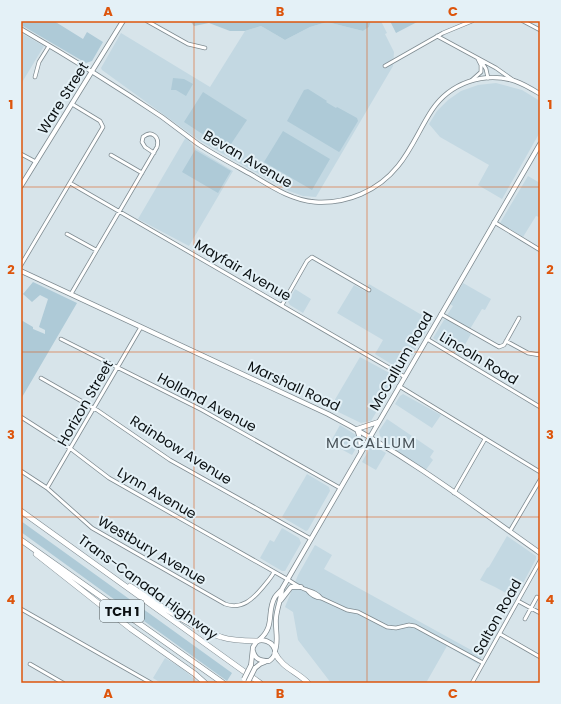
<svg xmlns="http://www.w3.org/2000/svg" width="561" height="704" viewBox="0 0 561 704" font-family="Poppins,sans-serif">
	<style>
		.built { fill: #c3d8e2 }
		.green { fill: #aecad7 }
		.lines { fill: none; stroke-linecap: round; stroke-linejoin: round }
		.minor-casing { stroke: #7f8b91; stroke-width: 4.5 }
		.tertiary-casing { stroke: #7f8b91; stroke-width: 5 }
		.secondary-casing { stroke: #7f8b91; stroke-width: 5.5 }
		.motorway-casing { stroke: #7f8b91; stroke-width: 6 }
		.minor { stroke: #fff; stroke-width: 3 }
		.tertiary { stroke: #fff; stroke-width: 3.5 }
		.secondary { stroke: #fff; stroke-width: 4 }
		.motorway { stroke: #fff; stroke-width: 5 }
		.secondary-bridge-casing { stroke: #7f8b91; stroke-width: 5.5; stroke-linecap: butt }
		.secondary-bridge { stroke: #fff; stroke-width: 4 }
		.grid { fill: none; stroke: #dd550c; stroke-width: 1; stroke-opacity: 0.55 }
		.labels { text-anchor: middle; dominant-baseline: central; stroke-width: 4; stroke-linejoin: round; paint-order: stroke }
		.shield { fill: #e4f1f7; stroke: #4c5457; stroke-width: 1 }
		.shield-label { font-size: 13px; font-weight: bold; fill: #0b1012 }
		.street-label { font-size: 14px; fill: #0b1012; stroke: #e4f1f7 }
		.neighbourhood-label { font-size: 15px; letter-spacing: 1px; fill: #4a545a; stroke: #e4f1f7 }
		.neatline { fill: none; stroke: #dd550c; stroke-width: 1.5 }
		.grid-label { font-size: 13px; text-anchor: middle; font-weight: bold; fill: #dd550c }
	</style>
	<rect width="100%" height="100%" fill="#d7e4ea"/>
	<path class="built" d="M371 21H381L387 33 385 34 394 52 393 66 316 197 303 196 289 191 200 141 102 70 101 68 121 33 210 87 245 31 261 26 285 40 310 27 327 22 363 31 369 27Z
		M21 33 44 46 21 84Z
		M496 83 522 90 540 101V132L502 199 478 185 489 165 440 137 429 124 437 111 448 100 461 91 478 85Z
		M186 137 195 148 233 171 189 246 138 219Z
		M528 176 540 183V215L539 217 536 216 523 237 500 223Z
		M463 283 491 299 485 310 482 309 470 329 447 315 453 306 450 304Z
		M369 284 432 321 411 357 409 356 401 370 375 354 383 340 337 313 354 285 365 291Z
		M295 289 311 299 303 313 290 305 288 302Z
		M446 319 471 334 459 355 433 338 444 320Z
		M360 357 395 376V380L371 421 361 423 330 408Z
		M403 394 441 415 432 428 395 404 400 396Z
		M387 419 434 451 430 457 433 460 425 471 398 452 380 436 379 431Z
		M340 425 356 435 358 445 352 455 330 443Z
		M376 447 386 453 376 470 362 462 370 448Z
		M307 474 329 487 330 491 308 530 306 531 282 517Z
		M282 528 299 538 301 543 285 571H282L260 558 270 540 274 542Z
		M507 536 536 556V559L515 598 495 587 480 580 487 568 489 567Z
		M315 545 332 555 324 569 482 656 478 664 447 646 426 683H331L298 640 293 612 285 607 298 575Z
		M165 658 180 667 197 681 196 683H161L153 678Z"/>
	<path class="green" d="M21 21H54L83 39 87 32 103 42 92 61 86 63 21 25Z
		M190 21H371L369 27 363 31 327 22 310 27 285 40 261 26 245 31H230L209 23 194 26Z
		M390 21H419L396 33Z
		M173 78 184 79 193 84 186 96 176 90H171Z
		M308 89 327 101 326 102 336 108 337 107 357 118 358 121 340 151 339 152 287 121 304 90Z
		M203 92 247 120 227 150 184 122Z
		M283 131 330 159 312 190 264 162Z
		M195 150 231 171 218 193 182 172Z
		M33 282 77 303 21 399V320L33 327V329L45 334V330L39 327 48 299 40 295 32 302 23 294Z
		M21 521 232 673 227 681 21 532Z"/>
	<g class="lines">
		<g class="minor-casing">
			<path id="minor" d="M147 21 188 44 205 48
				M523 21 540 30
				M437 36 496 68 513 80
				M481 61 486 69 488 78
				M385 66 443 33 472 21
				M35 77 39 62 49 46
				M472 80 481 72V65L478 59
				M21 154 36 162
				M111 155 142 173
				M70 183 405 377
				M494 222 540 250
				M67 234 96 250
				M21 265 103 127 100 121 72 104
				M71 294 157 147C160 136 151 130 143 137L142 142 145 147 154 153
				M282 305 307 261 312 257 369 290
				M441 314 499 347 504 345 519 318
				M61 339 202 410 340 488
				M427 339 540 407
				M506 341 528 353 540 355
				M41 378 97 410 170 460 311 539
				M399 386 540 472
				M21 417 71 449 109 478 287 579C293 583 300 588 307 590 313 592 317 593 321 598
				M21 471 47 488 92 528 225 604C242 610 253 599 263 587 267 582 271 578 274 572
				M47 488 141 327
				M454 493 485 439
				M510 531 540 480
				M307 590C311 595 315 598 321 598L347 610 358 612 387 627 396 628 409 625 415 626 483 663
				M518 601 540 613
				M21 609 151 683
				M525 619 537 597
				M500 634 540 657
				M30 664 63 683
				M472 683 540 561"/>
		</g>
		<g class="tertiary-casing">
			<path id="tertiary" d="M21 29C69 57 116 86 162 117 174 126 186 135 198 144 215 155 234 165 252 175 272 187 291 200 315 202 347 204 378 191 398 166 412 149 420 128 432 110 450 83 484 71 515 81 524 84 532 89 540 94"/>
		</g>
		<g class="secondary-casing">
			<path id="secondary" d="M21 186 123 21
				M21 271 328 414C403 453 471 504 540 553
				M357 429 360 439 361 451
				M357 429 378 422
				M281 600 291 587H301
				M259 640C276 626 266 612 275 597 277 594 280 592 282 589L540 144
				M275 651C279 640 275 630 276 618 277 608 281 599 282 589
				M251 665 253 647 257 641C271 637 282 652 269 661 260 661 255 659 253 651
				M255 668 260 664 265 662"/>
		</g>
		<g class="motorway-casing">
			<path id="motorway" d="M21 511 260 683
				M21 540 223 683
				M36 554 131 629 195 674 205 683
				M130 586C157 603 191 628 221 637 233 641 245 641 257 641
				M275 653C282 668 298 672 308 683"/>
		</g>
		<use href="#minor" class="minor"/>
		<use href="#tertiary" class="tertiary"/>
		<use href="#secondary" class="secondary"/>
		<use href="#motorway" class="motorway"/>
		<g class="secondary-bridge-casing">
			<path id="secondary-bridge" d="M244 679 251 665
				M248 682 255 668"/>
		</g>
		<use href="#secondary-bridge" class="secondary-bridge"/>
	</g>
	<path class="grid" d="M194 21V683M367 21V683M21 187H540M21 352H540M21 517H540"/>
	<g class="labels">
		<rect class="shield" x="100" y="600" width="44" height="22" rx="3"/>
		<g class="shield-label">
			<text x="122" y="611">TCH 1</text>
		</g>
		<g class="street-label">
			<text transform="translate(63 98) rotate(-58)">Ware Street</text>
			<text transform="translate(248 159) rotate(30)">Bevan Avenue</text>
			<text transform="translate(243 270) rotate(30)">Mayfair Avenue</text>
			<text transform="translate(479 358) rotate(31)">Lincoln Road</text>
			<text transform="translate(401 361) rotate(-60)">McCallum Road</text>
			<text transform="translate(294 386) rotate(25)">Marshall Road</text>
			<text transform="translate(207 402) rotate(28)">Holland Avenue</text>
			<text transform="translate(85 403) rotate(-60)">Horizon Street</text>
			<text transform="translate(181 450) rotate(32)">Rainbow Avenue</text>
			<text transform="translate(157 493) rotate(30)">Lynn Avenue</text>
			<text transform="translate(152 550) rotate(30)">Westbury Avenue</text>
			<text transform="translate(148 587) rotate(36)">Trans-Canada Highway</text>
			<text transform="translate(497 617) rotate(-61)">Salton Road</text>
		</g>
		<g class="neighbourhood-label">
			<text x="371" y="442">MCCALLUM</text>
		</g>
	</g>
	<rect width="561" height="704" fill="none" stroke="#e4f1f7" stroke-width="44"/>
	<rect x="22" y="22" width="517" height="660" class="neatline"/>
	<g class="grid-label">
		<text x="108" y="16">A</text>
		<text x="280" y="16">B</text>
		<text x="453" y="16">C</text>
		<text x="11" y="109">1</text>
		<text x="550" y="109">1</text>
		<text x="11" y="274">2</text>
		<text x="550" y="274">2</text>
		<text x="11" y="439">3</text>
		<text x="550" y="439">3</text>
		<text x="11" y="604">4</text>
		<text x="550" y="604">4</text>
		<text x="108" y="698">A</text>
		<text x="280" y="698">B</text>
		<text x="453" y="698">C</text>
	</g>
</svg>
